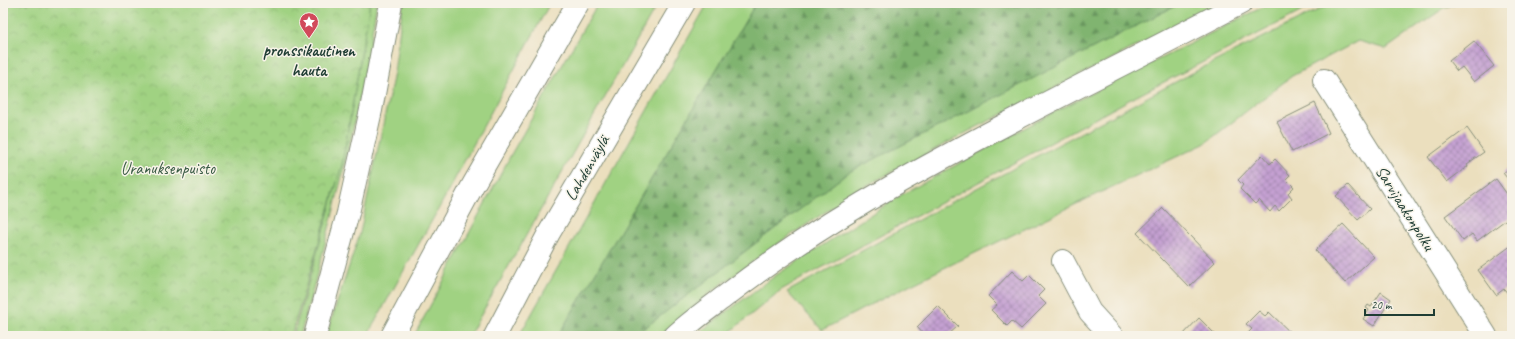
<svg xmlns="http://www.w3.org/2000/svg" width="1515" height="339" viewBox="0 0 1515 339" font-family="Caveat,sans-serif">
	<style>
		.grass { fill: #a0d282; stroke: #60885b }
		.forest { fill: url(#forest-firs); stroke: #507852 }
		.park { fill: url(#park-crowns); stroke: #60885b }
		.building { fill: url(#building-cross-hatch) }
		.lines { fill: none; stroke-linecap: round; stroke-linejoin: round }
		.minor-casing { stroke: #858e79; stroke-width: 24 }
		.highway-casing { stroke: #858e79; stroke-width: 24 }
		.minor { stroke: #fff; stroke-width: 22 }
		.highway { stroke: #fff; stroke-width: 22 }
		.labels { text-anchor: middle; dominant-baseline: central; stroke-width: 3; stroke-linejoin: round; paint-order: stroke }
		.poi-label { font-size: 17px; font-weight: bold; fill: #1f3d34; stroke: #f7f3e8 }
		.park-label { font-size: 17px; fill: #395b44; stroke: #f7f3e8 }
		.street-label { font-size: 17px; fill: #1f3d34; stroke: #f7f3e8 }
	</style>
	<defs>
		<pattern id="forest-firs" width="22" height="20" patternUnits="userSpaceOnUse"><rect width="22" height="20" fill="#80b470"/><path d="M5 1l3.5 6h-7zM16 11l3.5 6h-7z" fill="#68945d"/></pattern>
		<pattern id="park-crowns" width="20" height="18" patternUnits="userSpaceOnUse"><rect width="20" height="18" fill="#a0d282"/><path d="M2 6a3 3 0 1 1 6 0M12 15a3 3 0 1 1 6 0" fill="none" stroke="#89b571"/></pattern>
		<pattern id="building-cross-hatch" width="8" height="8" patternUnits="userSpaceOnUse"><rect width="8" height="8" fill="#c5a0d2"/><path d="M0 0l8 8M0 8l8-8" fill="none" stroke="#9f84ab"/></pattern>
	</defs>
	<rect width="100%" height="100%" fill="#f7f3e8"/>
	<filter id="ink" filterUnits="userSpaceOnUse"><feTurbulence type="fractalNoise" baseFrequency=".025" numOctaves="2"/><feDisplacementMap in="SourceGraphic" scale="8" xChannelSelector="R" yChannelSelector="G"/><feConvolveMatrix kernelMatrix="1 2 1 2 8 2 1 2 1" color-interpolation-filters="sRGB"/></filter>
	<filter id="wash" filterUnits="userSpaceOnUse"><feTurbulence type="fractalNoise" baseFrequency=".012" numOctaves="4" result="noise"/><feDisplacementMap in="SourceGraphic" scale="16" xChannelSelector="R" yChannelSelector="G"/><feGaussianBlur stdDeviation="0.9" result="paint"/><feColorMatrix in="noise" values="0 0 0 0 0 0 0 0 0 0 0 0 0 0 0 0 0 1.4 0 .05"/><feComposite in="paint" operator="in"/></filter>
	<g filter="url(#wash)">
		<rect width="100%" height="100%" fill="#ebdfbe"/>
		<path class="grass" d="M370 3H377C359 116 331 226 300 336H293L342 165Z
			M403 3H550L439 208 367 336H326L360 233 394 73Z
			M598 3H658L469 336H414L513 151Z
			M708 3H756L558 336H519Z
			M1181 3H1222L973 129 860 189 776 245 712 291 660 336H634L849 172Z
			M1271 3H1318L1129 100 781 290 725 336H694L775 276 901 195 1052 113Z
			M1332 3H1457L1444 8 1386 49 1358 41 1292 76 1204 144 1097 194 911 284 822 330 787 292 975 189 1200 69Z"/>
		<path class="forest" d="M756 3H1181L849 172 634 336H558Z"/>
		<path class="park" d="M3 3H370L342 165 291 336H3Z"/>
		<g id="blocks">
			<path class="building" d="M1474 41 1494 66 1474 82 1462 67 1457 71 1449 61Z
				M1315 103 1329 133 1292 152 1277 122Z
				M1467 128 1484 152 1467 164 1468 166 1447 182 1428 157Z
				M1262 155 1270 164 1275 159 1290 175 1286 179 1294 187 1288 193 1292 198 1279 211 1275 206 1270 212 1259 200 1255 204 1240 189 1243 185 1238 180Z
				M1512 166V184L1503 173Z
				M1496 179 1512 201V215L1477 241 1472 234 1463 241 1445 216Z
				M1348 185 1370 209 1358 220 1336 196Z
				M1163 208 1215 262 1189 287 1137 233Z
				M1343 224 1374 257 1345 283 1315 250Z
				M1512 245V293L1509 295 1504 289 1496 295 1478 270Z
				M1012 271 1023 281 1029 275 1044 290 1038 296 1046 304 1021 329 1012 321 1007 326 991 310 997 305 988 296Z
				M1381 292 1391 299 1374 326 1363 319 1369 310 1366 308 1368 305 1371 307Z
				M938 306 958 326 947 336H925L917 327Z
				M1259 311 1265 316 1269 312 1294 336H1248L1246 335 1252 329 1246 324Z
				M1199 318 1217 336H1182Z"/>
		</g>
	</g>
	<g filter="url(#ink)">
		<use href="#blocks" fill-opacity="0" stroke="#858e79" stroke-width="1"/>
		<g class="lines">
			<g class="minor-casing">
				<path id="minor" d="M1324 80 1486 336
					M1063 261 1090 312 1112 336"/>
			</g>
			<g class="highway-casing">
				<path id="highway" d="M315 336 348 213 371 110 391 3
					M392 336 473 185 578 3
					M495 336 549 233 684 3
					M675 336C690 322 707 310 724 297 780 254 839 216 901 181 1012 118 1128 63 1241 3"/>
			</g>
			<use href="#minor" class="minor"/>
			<use href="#highway" class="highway"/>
		</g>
	</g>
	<defs>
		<g id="sight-pin" transform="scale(1)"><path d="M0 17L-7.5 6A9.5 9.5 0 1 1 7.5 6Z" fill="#d1495b" stroke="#f7f3e8"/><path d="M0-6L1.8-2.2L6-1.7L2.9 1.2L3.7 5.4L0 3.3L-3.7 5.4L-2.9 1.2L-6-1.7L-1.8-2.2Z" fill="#fff"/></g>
	</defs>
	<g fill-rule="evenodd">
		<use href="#sight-pin" x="309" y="22"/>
	</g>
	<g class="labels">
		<g class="poi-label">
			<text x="309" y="50">pronssikautinen<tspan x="309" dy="20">hauta</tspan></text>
		</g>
		<g class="park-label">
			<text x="168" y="168">Uranuksenpuisto</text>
		</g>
		<g class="street-label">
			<text transform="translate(587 168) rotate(-60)">Lahdenväylä</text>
			<text transform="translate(1405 208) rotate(58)">Sarvijaakonpolku</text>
		</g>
	</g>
	<rect width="1515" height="339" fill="none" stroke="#f7f3e8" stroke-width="16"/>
	<path d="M1365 309v6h69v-6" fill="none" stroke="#1f3d34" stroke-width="2"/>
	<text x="1371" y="309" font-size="12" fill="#1f3d34" stroke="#f7f3e8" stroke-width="3" paint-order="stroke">20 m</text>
</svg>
